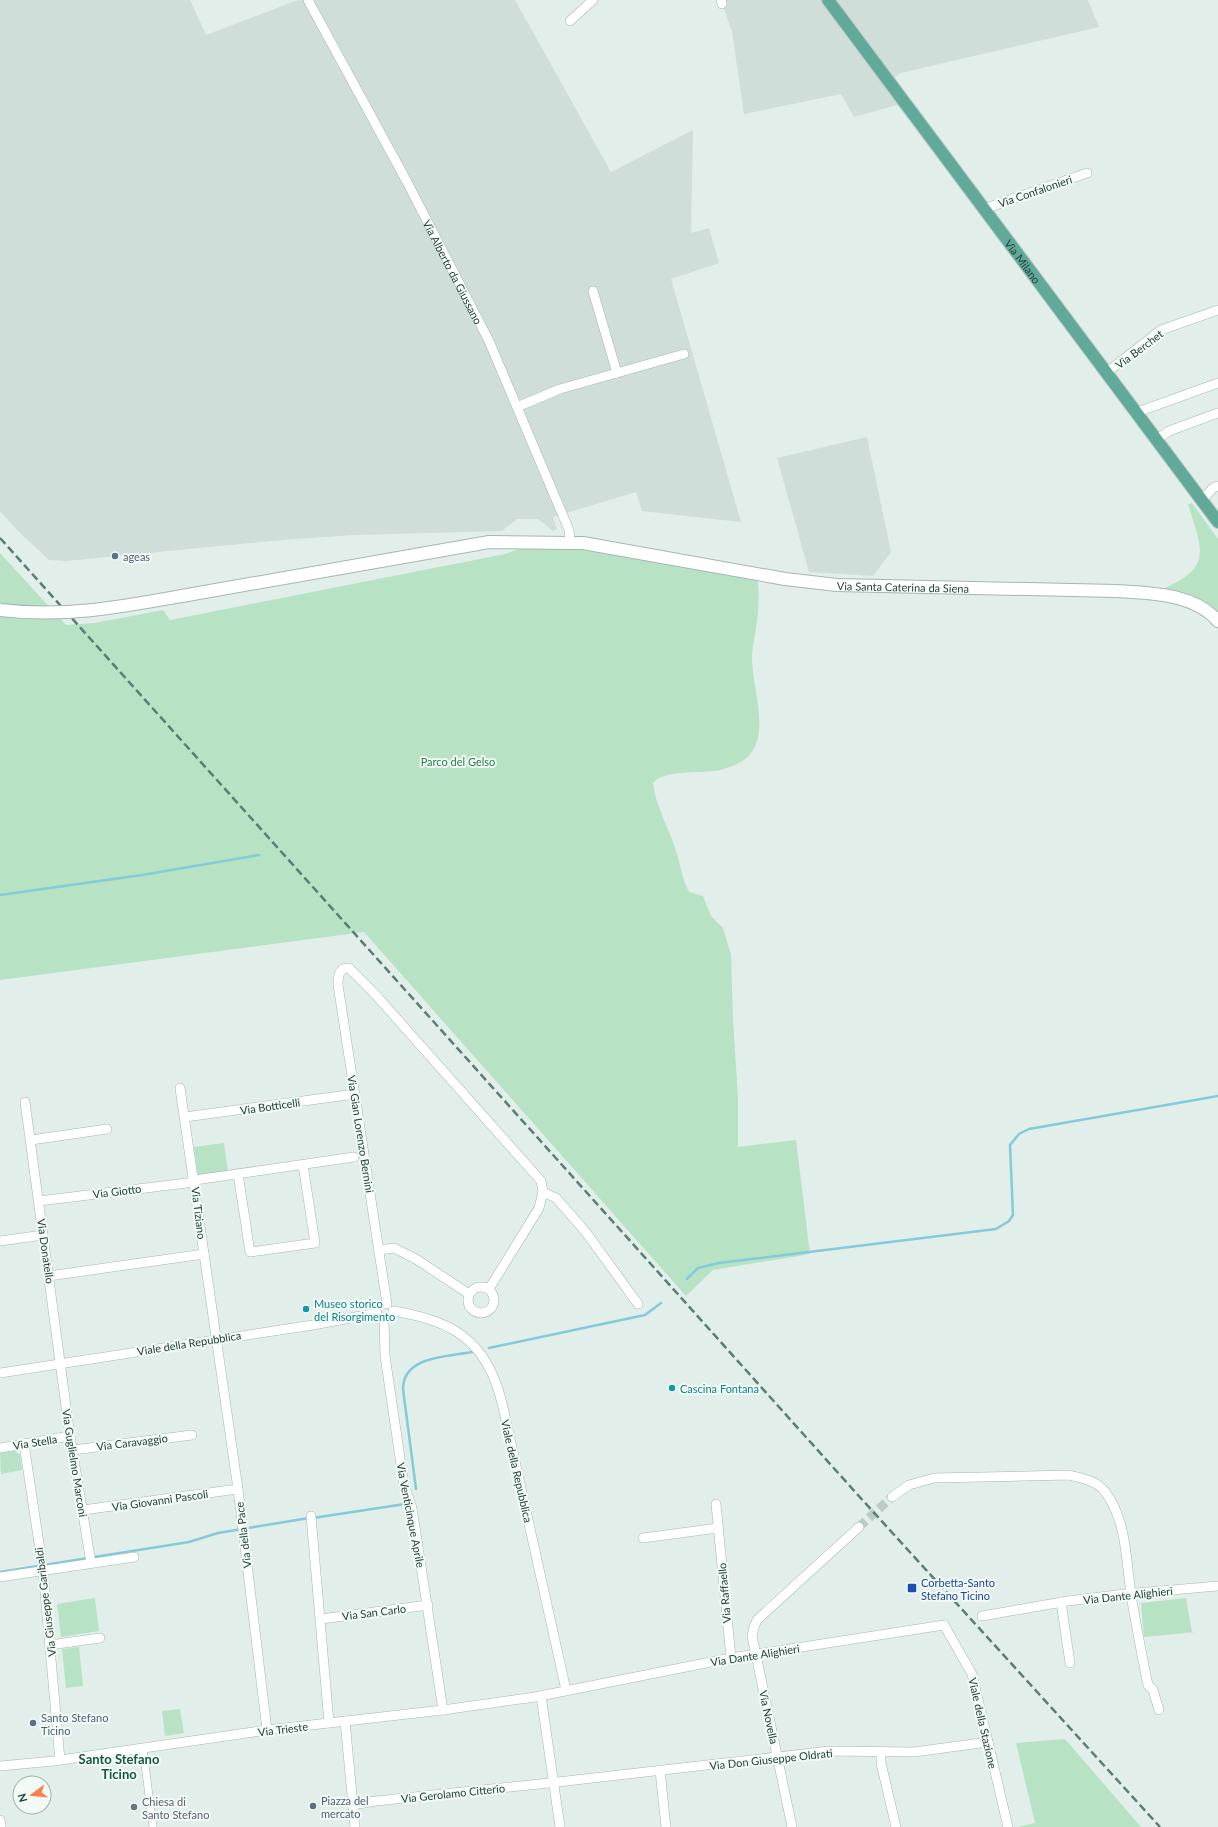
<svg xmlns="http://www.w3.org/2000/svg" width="1218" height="1827" viewBox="0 0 1218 1827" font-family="Lato,sans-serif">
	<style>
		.built { fill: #cfded8 }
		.green { fill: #b8e2c4 }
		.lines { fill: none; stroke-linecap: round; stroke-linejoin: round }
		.stream { stroke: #83cada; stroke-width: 2.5 }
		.minor-tunnel { stroke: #bbcbc6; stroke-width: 9; stroke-dasharray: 9 4.5; stroke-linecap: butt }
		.pedestrian-casing { stroke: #a4b7b1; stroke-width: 8 }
		.minor-casing { stroke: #a4b7b1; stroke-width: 10 }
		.tertiary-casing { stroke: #a4b7b1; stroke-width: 14 }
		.primary-casing { stroke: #c0cac8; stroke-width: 14 }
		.pedestrian { stroke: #fff; stroke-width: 7 }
		.minor { stroke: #fff; stroke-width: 9 }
		.tertiary { stroke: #fff; stroke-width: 12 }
		.primary { stroke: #61a998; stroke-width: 12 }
		.rail { stroke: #5a7d74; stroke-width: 2.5; stroke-dasharray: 8 4; stroke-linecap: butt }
		.tertiary-bridge-casing { stroke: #a4b7b1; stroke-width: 14; stroke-linecap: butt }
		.tertiary-bridge { stroke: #fff; stroke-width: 12 }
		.service-dot { fill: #5c6f8a; stroke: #f3faf6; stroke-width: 1.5 }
		.culture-dot { fill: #0f9aa8; stroke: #f3faf6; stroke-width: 1.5 }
		.transit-dot { fill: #1a4fb4; stroke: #f3faf6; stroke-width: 1.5 }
		.worship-dot { fill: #6b7280; stroke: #f3faf6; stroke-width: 1.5 }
		.labels { text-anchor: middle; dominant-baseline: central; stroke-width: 4; stroke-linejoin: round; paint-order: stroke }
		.street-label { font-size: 11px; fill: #1f4139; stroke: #f3faf6 }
		.service-label { font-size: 11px; fill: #4e5e75; stroke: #f3faf6; text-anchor: start }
		.park-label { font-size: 11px; fill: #247d49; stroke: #f3faf6 }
		.culture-label { font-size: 11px; fill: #0d838f; stroke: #f3faf6; text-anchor: start }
		.transit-label { font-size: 11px; fill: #164399; stroke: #f3faf6; text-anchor: start }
		.worship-label { font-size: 11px; fill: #5b616d; stroke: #f3faf6; text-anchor: start }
		.quarter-label { font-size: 13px; font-weight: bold; fill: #185649; stroke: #f3faf6 }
	</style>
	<rect width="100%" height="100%" fill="#e2eee9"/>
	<path class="built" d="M0 0H190L206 35 298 0H515L611 172 693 130 691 233 709 228 719 263 671 279 741 522 642 511 636 492 553 517 557 529 553 531 538 519H517L502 531 354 535 282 540 66 561 49 560 16 529 0 511Z
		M721 0H1088L1099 27 901 73 889 82 904 103 854 117 841 94 744 114 732 32Z
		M867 437 891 552 873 576 809 572 777 458Z"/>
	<path class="green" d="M1192 503 1218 539V611L1200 599 1165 588C1214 566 1201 548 1188 504Z
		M525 547 588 548 754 579 758 582C759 597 759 613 756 627 755 637 752 648 752 658 752 693 778 750 732 766 726 768 720 771 714 771 698 773 663 770 653 783 655 804 667 824 674 845 680 860 681 877 689 892L703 896 711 916 723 928 731 955 733 1020 738 1098V1147L796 1140 810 1254 713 1270 686 1296 364 932 0 980V553L66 625 94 623 163 610 170 620 505 554Z
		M224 1143 228 1172 198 1176 194 1147Z
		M15 1451 20 1455 22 1470 1 1474 0 1453Z
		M95 1598 99 1631 61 1637 57 1604Z
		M1186 1598 1192 1632H1196L1144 1637 1141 1603Z
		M79 1647 83 1686 66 1688 62 1649Z
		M180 1709 184 1733 165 1736 162 1711Z
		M1065 1739 1141 1827H1018L1035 1823 1016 1743Z"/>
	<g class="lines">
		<path class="stream" d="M0 895 142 875 259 855
			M687 1279 698 1268 719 1263 996 1229 1009 1221 1013 1215 1010 1145 1019 1134 1029 1129 1218 1096
			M489 1348 645 1315 661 1303
			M416 1489 403 1389C403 1356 447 1357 472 1352
			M313 1518 405 1504
			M0 1572 189 1542 218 1533 309 1518"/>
		<path class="minor-tunnel" d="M859 1527 892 1497"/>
		<g class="pedestrian-casing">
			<path id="pedestrian" d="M143 1749 153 1827"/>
		</g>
		<g class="minor-casing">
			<g id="minor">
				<path id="s1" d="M308 0 406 180 489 341 569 530 570 543"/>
				<path d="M721 0 722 4"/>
				<path d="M570 21 593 0"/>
				<path d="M984 209 1087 173"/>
				<path d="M593 291 617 373"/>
				<path d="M1106 373 1161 330 1218 310"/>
				<path d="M517 407 560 389 684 354"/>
				<path d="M1135 413 1218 383"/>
				<path d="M1156 440 1169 431 1218 413"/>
				<path d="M1202 500 1213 488 1218 486"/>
				<path d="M180 1088 238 1489 267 1730"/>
				<path d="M25 1102 70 1436 91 1563"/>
				<path d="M185 1117 355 1094"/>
				<path d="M31 1140 107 1129"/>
				<path d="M238 1174 250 1252 315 1243 303 1165"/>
				<path d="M195 1180 354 1157"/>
				<path d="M543 1192 556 1198 585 1231 638 1304"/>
				<path d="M39 1201 195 1182"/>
				<path d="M0 1241 43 1235"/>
				<path d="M379 1250 394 1248 416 1259 469 1294"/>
				<path d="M49 1276 204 1254"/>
				<circle cx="481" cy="1300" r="13"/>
				<path d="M387 1304 338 985C338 976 339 967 349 968L374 993 541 1181 543 1192 539 1208 489 1289"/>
				<path d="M393 1311C443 1319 479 1334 497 1386 502 1400 505 1416 508 1430L566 1690"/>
				<path d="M384 1320 385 1356 404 1485 412 1508 415 1527 443 1710"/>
				<path d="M0 1373 313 1325 377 1313"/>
				<path d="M24 1444 43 1570 60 1760"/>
				<path d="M0 1448 70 1436"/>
				<path d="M73 1450 192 1435"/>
				<path d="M892 1497 909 1485 934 1478 1069 1475C1082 1478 1098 1481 1106 1493 1128 1523 1126 1566 1132 1601 1137 1629 1142 1657 1148 1685L1153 1690 1159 1710"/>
				<path d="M716 1504 731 1658"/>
				<path d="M83 1510 238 1489"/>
				<path d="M311 1516 329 1723"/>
				<path d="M643 1538 718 1528"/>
				<path d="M0 1577 134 1557"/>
				<path d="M1061 1602 1070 1663"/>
				<path d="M982 1616 1068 1601 1125 1594 1218 1586"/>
				<path d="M321 1619 428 1605"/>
				<path d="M50 1645 100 1638"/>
				<path d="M541 1696 560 1827"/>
				<path d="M345 1721 355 1827"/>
				<path d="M881 1752V1763L896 1827"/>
				<path d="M0 1766 54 1761 267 1730 443 1710 535 1697 731 1658 944 1625 972 1674 1008 1827"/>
				<path d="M660 1771 666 1827"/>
				<path d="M352 1805 376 1801 549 1783 829 1751 914 1752 988 1742"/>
				<path d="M0 1820 1 1827"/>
				<path d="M792 1827 752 1636 754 1627 757 1620 859 1527"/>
			</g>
		</g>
		<g class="tertiary-casing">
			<g id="tertiary">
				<path id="s2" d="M193 594 489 542 570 543H583L785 579 837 585 1116 591C1150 593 1193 593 1218 621"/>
			</g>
		</g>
		<g class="primary-casing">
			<g id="primary">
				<path id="s3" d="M828 0 1218 522"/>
			</g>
		</g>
		<use href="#pedestrian" class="pedestrian"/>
		<use href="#minor" class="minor"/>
		<use href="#tertiary" class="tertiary"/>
		<use href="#primary" class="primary"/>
		<path class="rail" d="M0 538 857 1494 1160 1827"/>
		<g class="tertiary-bridge-casing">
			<path id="tertiary-bridge" d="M0 610C69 618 126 606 193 594"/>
		</g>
		<use href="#tertiary-bridge" class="tertiary-bridge"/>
	</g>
	<g class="service-dot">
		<circle cx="115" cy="556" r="4"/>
		<circle cx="33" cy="1723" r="4"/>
		<circle cx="313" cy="1806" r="4"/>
	</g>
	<g class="culture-dot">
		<circle cx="306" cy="1309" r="4"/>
		<circle cx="672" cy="1388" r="4"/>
	</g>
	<rect class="transit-dot" x="907" y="1583" width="10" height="10" rx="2"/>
	<circle class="worship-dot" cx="134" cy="1807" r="4"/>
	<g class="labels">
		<g class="street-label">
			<text transform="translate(1035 191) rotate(-19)">Via Confalonieri</text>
			<text stroke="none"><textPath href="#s3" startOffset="326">Via Milano</textPath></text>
			<text stroke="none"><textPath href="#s1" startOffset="308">Via Alberto da Giussano</textPath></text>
			<text transform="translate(1139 349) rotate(-37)">Via Berchet</text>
			<text stroke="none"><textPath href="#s2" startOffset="718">Via Santa Caterina da Siena</textPath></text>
			<text transform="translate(270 1106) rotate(-8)">Via Botticelli</text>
			<text transform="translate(361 1134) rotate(81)">Via Gian Lorenzo Bernini</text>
			<text transform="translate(117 1191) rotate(-7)">Via Giotto</text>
			<text transform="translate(199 1213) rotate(83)">Via Tiziano</text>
			<text transform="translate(46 1251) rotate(82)">Via Donatello</text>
			<text transform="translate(189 1343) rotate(-9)">Viale della Repubblica</text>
			<text transform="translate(35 1442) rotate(-9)">Via Stella</text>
			<text transform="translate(132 1442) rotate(-7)">Via Caravaggio</text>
			<text transform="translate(75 1463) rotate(81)">Via Guglielmo Marconi</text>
			<text transform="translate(517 1471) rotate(77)">Viale della Repubblica</text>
			<text transform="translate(160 1500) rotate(-8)">Via Giovanni Pascoli</text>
			<text transform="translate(411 1515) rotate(79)">Via Venticinque Aprile</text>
			<text transform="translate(243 1535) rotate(-97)">Via della Pace</text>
			<text transform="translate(724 1593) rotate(-95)">Via Raffaello</text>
			<text transform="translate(1128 1595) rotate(-6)">Via Dante Alighieri</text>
			<text transform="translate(45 1602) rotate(-97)">Via Giuseppe Garibaldi</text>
			<text transform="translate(374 1612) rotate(-7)">Via San Carlo</text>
			<text transform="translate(755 1655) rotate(-9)">Via Dante Alighieri</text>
			<text transform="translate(769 1717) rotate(78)">Via Novella</text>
			<text transform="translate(983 1723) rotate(77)">Viale della Stazione</text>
			<text transform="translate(283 1729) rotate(-7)">Via Trieste</text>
			<text transform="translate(771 1759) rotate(-6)">Via Don Giuseppe Oldrati</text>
			<text transform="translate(453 1793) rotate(-6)">Via Gerolamo Citterio</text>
		</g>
		<g class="service-label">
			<text x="123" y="556">ageas</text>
			<text x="41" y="1717">Santo Stefano<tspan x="41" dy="13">Ticino</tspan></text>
			<text x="321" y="1800">Piazza del<tspan x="321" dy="13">mercato</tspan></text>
		</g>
		<g class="park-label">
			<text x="458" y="761">Parco del Gelso</text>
		</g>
		<g class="culture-label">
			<text x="314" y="1303">Museo storico<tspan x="314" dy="13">del Risorgimento</tspan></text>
			<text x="680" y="1388">Cascina Fontana</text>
		</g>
		<g class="transit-label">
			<text x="921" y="1582">Corbetta-Santo<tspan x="921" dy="13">Stefano Ticino</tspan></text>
		</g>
		<g class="worship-label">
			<text x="142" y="1801">Chiesa di<tspan x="142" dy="13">Santo Stefano</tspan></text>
		</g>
		<g class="quarter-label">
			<text x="119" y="1759">Santo Stefano<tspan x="119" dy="15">Ticino</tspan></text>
		</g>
	</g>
	<g transform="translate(32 1795) rotate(254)"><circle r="19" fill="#f3faf6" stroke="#9eb0aa"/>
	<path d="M0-3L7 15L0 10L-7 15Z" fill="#ff7e4e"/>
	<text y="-6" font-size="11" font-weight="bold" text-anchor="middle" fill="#1f4139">N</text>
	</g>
</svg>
